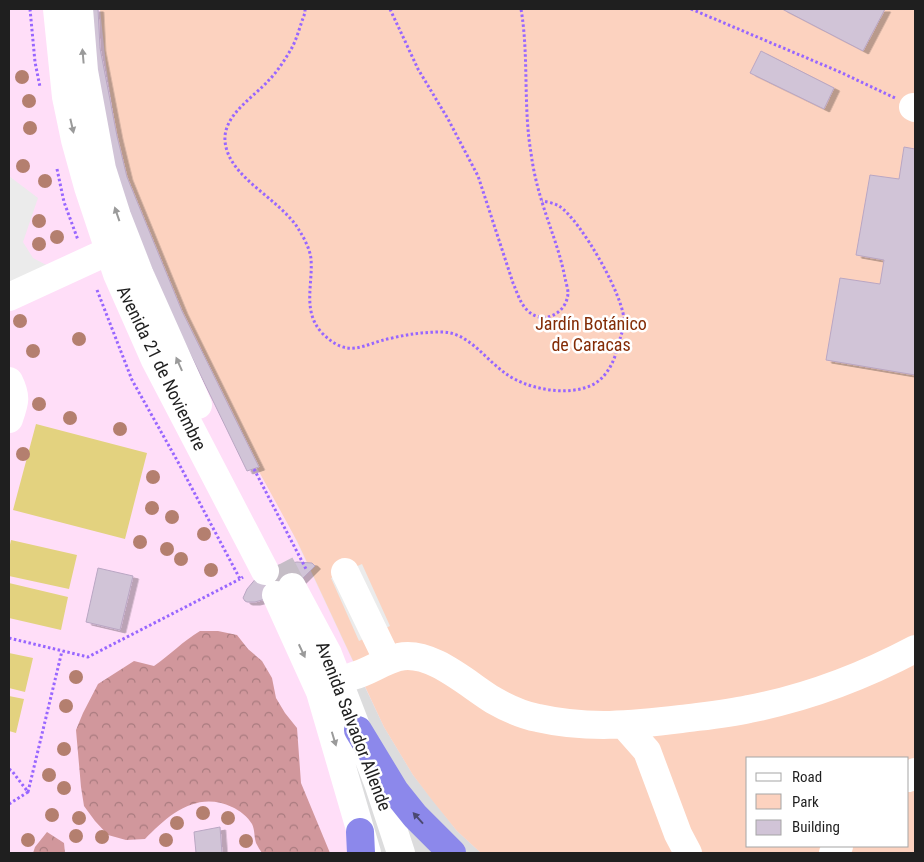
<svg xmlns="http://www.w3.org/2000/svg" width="924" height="862" viewBox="0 0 924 862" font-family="'Roboto Condensed',sans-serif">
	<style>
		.residential { fill: #dcdcdd }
		.education { fill: #ffdef8 }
		.forest { fill: url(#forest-crowns) }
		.park { fill: #fcd2bf; fill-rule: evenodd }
		.pitch { fill: #e3d27f }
		.parking { fill: #ebebeb }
		.building { fill: #d1c4d7; stroke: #b9a6c3; filter: url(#shadow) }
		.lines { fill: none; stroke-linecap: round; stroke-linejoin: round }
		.minor-tunnel { stroke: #c5bdc6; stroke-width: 28; stroke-dasharray: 28 14; stroke-linecap: butt }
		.path { stroke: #9866ff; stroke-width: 3; stroke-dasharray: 2.5 2.5; stroke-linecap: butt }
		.minor { stroke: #fff; stroke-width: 28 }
		.highway { stroke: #8c88eb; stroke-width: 28 }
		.tree { fill: #b47f6f }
		.oneway { fill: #9a9a9a }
		.oneway2 { fill: #4b4971 }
		.labels { text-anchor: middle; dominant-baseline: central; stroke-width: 5; stroke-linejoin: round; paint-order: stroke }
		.park-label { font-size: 18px; fill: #832c06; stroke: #fff }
		.street-label { font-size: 18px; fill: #1f1f1f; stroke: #fff }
	</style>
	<defs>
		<pattern id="forest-crowns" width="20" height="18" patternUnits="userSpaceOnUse" patternTransform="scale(1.25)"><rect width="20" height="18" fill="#d1979c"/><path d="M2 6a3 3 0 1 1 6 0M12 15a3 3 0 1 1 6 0" fill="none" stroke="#a97b7f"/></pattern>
		<filter id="shadow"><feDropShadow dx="5.5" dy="3" stdDeviation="0" flood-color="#0004"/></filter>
	</defs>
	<rect width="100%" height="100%" fill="#efe4f0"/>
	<path class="residential" d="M363 683 384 727 413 775 457 831 481 853H359L314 709Z"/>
	<path class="education" d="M9 9H100L106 65 123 172 363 683 314 709 359 853H9Z"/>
	<path class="forest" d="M200 631H218L237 635 248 649 262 661 272 678 276 698 285 713 297 728 301 783 330 853H262C260 850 258 847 256 843 254 837 255 830 252 824 248 817 239 810 232 807 197 790 168 815 145 839L126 840 108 835 95 821 84 806 81 787 76 730 83 713 98 684 134 661 154 666C170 655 183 641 200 631Z
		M47 832 64 843 65 853H33L35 847Z"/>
	<path class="park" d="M100 9H915V853H481L457 831 432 800 413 775 384 727 297 541 216 393 122 172 106 65ZM748 758H908V846H748Z"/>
	<path class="pitch" d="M36 424 147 453 125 539 13 510Z
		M11 540 77 555 69 589 9 576V549Z
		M9 583 68 597 61 630 9 618Z
		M9 653 33 658 25 692 9 688Z
		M9 696 24 699 16 733 9 731Z"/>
	<path class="parking" d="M9 176 38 198 23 242 33 258 56 270 9 309Z
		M362 564 390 626 359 641 331 578Z"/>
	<path class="building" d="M85 9H98L100 48 117 136 127 177 182 311 259 467 247 471 168 308 114 176Z
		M782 9H885L863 51Z
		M761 51 834 88 824 109 750 73Z
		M904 147 915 149V375L826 360 840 278 880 284 884 260 856 255 870 175 899 179Z
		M297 562 312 563 315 566 301 580 269 598 255 602H247L245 601 243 598 247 589 258 576 274 566Z
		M98 568 133 576 120 630 86 622Z
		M220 827 222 853H196L194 832Z"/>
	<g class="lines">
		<path class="minor-tunnel" d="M280 564 292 587"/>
		<path class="path" d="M30 9 35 62 40 87
			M305 9V13C300 25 297 40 290 51 284 61 277 72 269 80 254 97 223 115 225 141 228 178 281 199 299 230 304 238 310 249 311 259 313 285 302 311 322 333 349 360 362 344 392 338 409 334 425 332 442 332 468 332 485 359 505 373 526 389 567 397 592 385 605 379 614 363 617 349 619 341 623 331 624 323 626 299 580 219 559 206 554 203 547 202 542 201
			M390 9 418 69 448 119 478 176 513 283C517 292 520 303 527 310 542 326 567 314 568 293 568 289 566 283 565 278 560 252 550 228 542 202 537 186 533 169 531 153 523 106 529 56 521 9
			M691 9 840 72 895 98
			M57 169 64 202 78 240
			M97 290 132 380 178 462 240 579 243 577
			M254 469 306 569
			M9 638 88 657 240 579
			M9 769 12 771 28 792 62 651
			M9 804 28 792"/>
		<path class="minor" d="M57 9 66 97 75 140 88 187 117 274 155 360 265 571
			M79 9 84 71 102 169 117 216 140 275 198 405
			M913 107 915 108
			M9 297 109 251
			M9 381C17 397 15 402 9 419
			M345 572 388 661
			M292 587 328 654 378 783 401 853
			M276 595 320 692 367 853
			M353 676C369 672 383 661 399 657 431 650 467 684 493 700 507 708 522 715 538 718 586 729 633 725 681 719 704 716 727 714 749 709 806 698 864 676 915 649
			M624 725 647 751 678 834 688 853
			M908 778 915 772
			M833 853 839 846"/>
		<path class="highway" d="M358 730 395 791 415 816 452 853
			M360 832 361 853"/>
	</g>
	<g class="tree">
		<circle cx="22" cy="77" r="7"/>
		<circle cx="29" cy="101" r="7"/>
		<circle cx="30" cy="128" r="7"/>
		<circle cx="23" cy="166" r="7"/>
		<circle cx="45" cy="181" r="7"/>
		<circle cx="39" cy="221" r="7"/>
		<circle cx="57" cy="237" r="7"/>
		<circle cx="39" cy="244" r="7"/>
		<circle cx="20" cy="321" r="7"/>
		<circle cx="79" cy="339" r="7"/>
		<circle cx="33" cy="351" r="7"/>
		<circle cx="39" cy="404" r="7"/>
		<circle cx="70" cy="418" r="7"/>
		<circle cx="120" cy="429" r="7"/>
		<circle cx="23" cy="454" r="7"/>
		<circle cx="153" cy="477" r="7"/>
		<circle cx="152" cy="508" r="7"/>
		<circle cx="172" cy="517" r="7"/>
		<circle cx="204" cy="534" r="7"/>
		<circle cx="140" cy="542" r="7"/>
		<circle cx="167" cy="549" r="7"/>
		<circle cx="181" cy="559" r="7"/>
		<circle cx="211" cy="570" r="7"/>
		<circle cx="76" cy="677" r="7"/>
		<circle cx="66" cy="706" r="7"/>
		<circle cx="64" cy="749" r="7"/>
		<circle cx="49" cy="775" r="7"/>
		<circle cx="64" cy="788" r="7"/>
		<circle cx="203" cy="813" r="7"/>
		<circle cx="52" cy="815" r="7"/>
		<circle cx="79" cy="818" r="7"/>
		<circle cx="228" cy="818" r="7"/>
		<circle cx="177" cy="823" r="7"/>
		<circle cx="76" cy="836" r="7"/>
		<circle cx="102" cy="837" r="7"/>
		<circle cx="28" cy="840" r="7"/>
		<circle cx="166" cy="840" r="7"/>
		<circle cx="246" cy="841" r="7"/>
	</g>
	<defs><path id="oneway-solid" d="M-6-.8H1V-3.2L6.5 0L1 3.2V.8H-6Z" transform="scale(1.25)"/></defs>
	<g class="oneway">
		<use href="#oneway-solid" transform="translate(83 56) rotate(-95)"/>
		<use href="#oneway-solid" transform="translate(72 126) rotate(77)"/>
		<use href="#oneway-solid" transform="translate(117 214) rotate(-109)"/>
		<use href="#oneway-solid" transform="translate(179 364) rotate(-114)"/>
		<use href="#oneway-solid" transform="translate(302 651) rotate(65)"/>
		<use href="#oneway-solid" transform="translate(334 739) rotate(73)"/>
	</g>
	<use class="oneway2" href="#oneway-solid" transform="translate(418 818) rotate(-132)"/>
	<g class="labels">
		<g class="park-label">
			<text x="591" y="323">Jardín Botánico<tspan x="591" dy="21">de Caracas</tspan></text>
		</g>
		<g class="street-label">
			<text transform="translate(162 368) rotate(64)">Avenida 21 de Noviembre</text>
			<text transform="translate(354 726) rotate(69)">Avenida Salvador Allende</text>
		</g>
	</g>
	<rect width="924" height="862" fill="none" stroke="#1f1f1f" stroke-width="20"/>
	<rect x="746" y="757" width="162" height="90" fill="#ffffff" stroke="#a5a5a5"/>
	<rect x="756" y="773" width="25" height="8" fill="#ffffff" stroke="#a5a5a5"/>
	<text x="792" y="782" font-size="15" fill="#1f1f1f">Road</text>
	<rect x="756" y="794" width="25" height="15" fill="#fcd2bf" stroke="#a5a5a5"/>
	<text x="792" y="807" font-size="15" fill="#1f1f1f">Park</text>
	<rect x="756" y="820" width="25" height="15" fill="#d1c4d7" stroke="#a5a5a5"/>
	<text x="792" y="832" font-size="15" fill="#1f1f1f">Building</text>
</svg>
